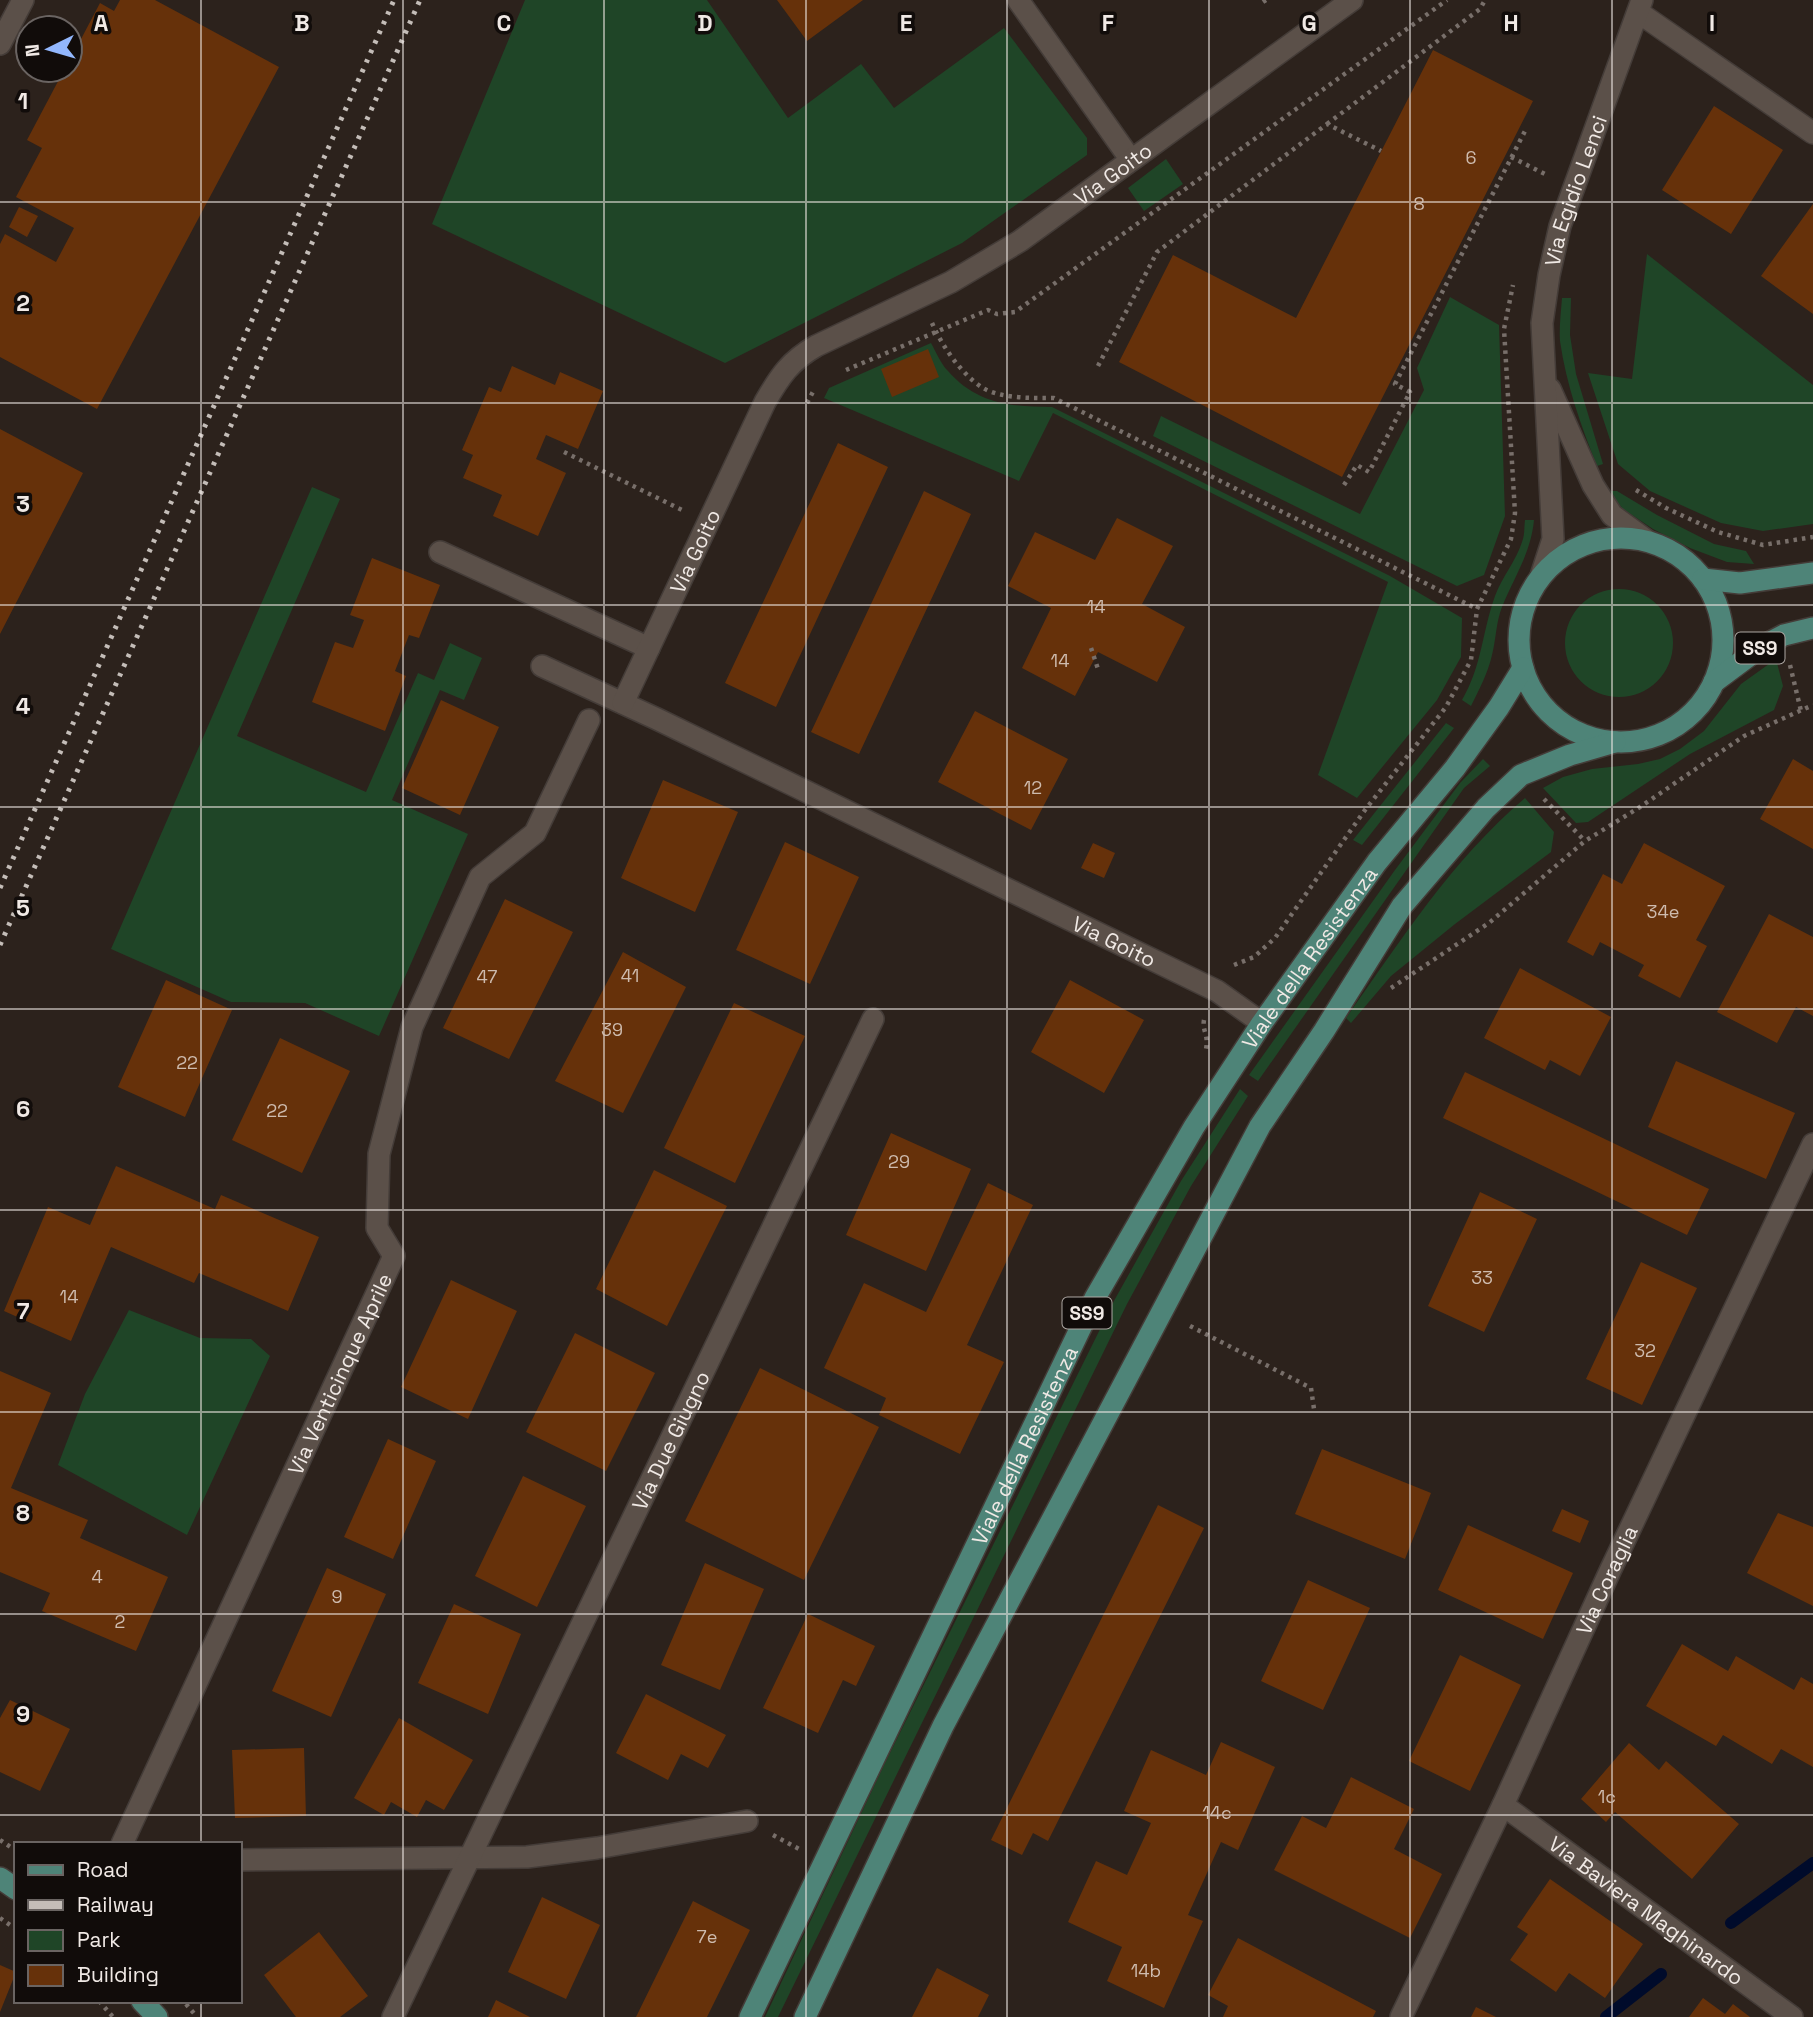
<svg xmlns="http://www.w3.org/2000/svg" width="1813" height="2017" viewBox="0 0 1813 2017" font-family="'Space Grotesk',sans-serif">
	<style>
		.green { fill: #1f4527 }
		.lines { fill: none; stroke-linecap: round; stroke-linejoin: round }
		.stream { stroke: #000b2b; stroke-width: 12 }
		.building { fill: #66310a }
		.minor-casing { stroke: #443c38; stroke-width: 24 }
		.major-casing { stroke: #443c38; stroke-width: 24 }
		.path { stroke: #786f6a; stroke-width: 4.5; stroke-dasharray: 3.5 5; stroke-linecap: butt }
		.minor { stroke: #5b5049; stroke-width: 21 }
		.major { stroke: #4e8478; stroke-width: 21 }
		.rail { stroke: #c4bdb8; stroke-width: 5; stroke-dasharray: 3.5 7; stroke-linecap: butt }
		.grid { fill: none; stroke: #f0e9e5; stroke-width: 2; stroke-opacity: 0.55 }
		.labels { text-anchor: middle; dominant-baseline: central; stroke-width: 7; stroke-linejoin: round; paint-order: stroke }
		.number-label { font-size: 18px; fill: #cebbae }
		.shield { fill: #110c0a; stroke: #ada7a3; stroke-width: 2 }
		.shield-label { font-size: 19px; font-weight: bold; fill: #f0e9e5 }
		.street-label { font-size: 21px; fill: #f0e9e5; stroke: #110c0a }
		.grid-label { font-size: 23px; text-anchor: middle; font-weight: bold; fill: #f0e9e5; stroke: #110c0a; stroke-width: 7; stroke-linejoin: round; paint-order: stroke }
	</style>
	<rect width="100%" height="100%" fill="#2c221c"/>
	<path class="green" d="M525 0H707L788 118 861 64 894 108 1004 28 1087 138V155L962 243 725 363 432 224Z
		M1166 159 1183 184 1144 211 1128 188Z
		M1647 254 1813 385V524L1763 531 1721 523 1650 491 1618 464 1588 373 1632 379Z
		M1450 297 1499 325 1505 516 1484 575 1457 586 1153 436 1161 416 1360 514 1424 390 1417 368Z
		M1562 298H1571L1570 335 1576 374 1603 464 1597 466C1581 426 1566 384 1560 341 1559 327 1561 312 1562 298Z
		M931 343C936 352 941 364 948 371 977 404 1011 407 1052 407L1390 576 1462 618 1461 657 1437 700 1357 798 1318 775 1388 582 1053 413 1019 481 824 398 829 388Z
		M312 487 340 499 237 736 366 792 418 673 434 680 450 643 482 658 464 700 440 690 392 800 468 834 379 1036 305 1003 231 1002 111 949Z
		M1608 491H1617L1657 515 1714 544 1746 551 1754 564 1727 562 1690 548 1653 529 1623 509Z
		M1525 520H1534C1531 553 1514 577 1502 607 1496 622 1496 640 1492 655 1488 673 1479 690 1471 706L1462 700C1482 666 1482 632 1495 596 1502 577 1516 561 1522 542 1525 535 1524 527 1525 520Z
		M1565 643a54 54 0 1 1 108 0a54 54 0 1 1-108 0Z
		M1776 659 1783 686 1774 710 1690 754 1588 822 1576 823 1543 788 1563 777 1592 769 1638 764 1660 759 1680 749 1704 731 1741 684Z
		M1446 723 1454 728 1362 845 1353 840Z
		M1483 759 1490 766 1464 788 1258 1081 1249 1075 1395 870 1460 783Z
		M1525 798 1554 832 1551 852 1455 924 1391 976 1351 1023 1346 1018C1401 940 1452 860 1525 798Z
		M1240 1089 1248 1096 1191 1186 1127 1304 778 2017H765L884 1765 1115 1299 1181 1181Z
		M129 1310 200 1338 251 1339 270 1356 187 1535 58 1465 85 1394Z"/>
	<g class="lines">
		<path class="stream" d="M1731 1923 1813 1863
			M1606 2017 1661 1974"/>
	</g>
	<path class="building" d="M120 0H155L279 67 97 409 0 357V244L5 234 56 262 74 228 16 197 42 148 27 140 64 70H70V60L100 3 114 11Z
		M777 0H863L807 41Z
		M1433 50 1533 101 1342 477 1119 362 1173 255 1296 318Z
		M1714 106 1783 150 1731 234 1662 190Z
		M1813 204V314L1761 276Z
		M19 207 38 216 27 237 9 227Z
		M928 349 939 377 892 397 881 369Z
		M512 366 555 385 560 372 603 391 578 449 546 435 536 459 566 473 538 536 493 516 502 495 463 478 473 455 462 450 489 387 501 392Z
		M0 429 83 473 0 634Z
		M838 443 888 467 776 707 725 683Z
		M924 491 971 514 859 754 811 732Z
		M1117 518 1173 546 1142 604 1185 627 1157 682 1098 652 1075 696 1022 668 1051 608 1008 586 1035 532 1095 560Z
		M372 558 440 585 419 638 409 635 395 671 406 676 385 731 312 702 335 642 353 648 364 620 350 615Z
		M441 700 499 727 460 815 402 788Z
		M975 711 1068 759 1031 830 938 782Z
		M1793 759 1813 771V849L1760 819Z
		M663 780 738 812 695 912 621 878Z
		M785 842 859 877 810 984 736 950Z
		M1093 843 1115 853 1104 878 1081 868Z
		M1644 843 1725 886 1696 940 1707 946 1680 998 1638 976 1644 965 1600 942 1593 956 1567 942 1603 874 1622 884Z
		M505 899 573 932 509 1059 443 1028Z
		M1769 914 1813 937V1016L1796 1007 1777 1043 1717 1012Z
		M623 952 686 987 623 1113 555 1081Z
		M1520 968 1611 1017 1580 1076 1550 1060 1545 1070 1484 1038Z
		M166 980 232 1010 185 1117 118 1087Z
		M1070 980 1144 1020 1104 1093 1031 1052Z
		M734 1003 805 1036 735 1183 664 1148Z
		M280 1038 350 1071 302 1173 232 1140Z
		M1676 1061 1795 1113 1766 1179 1648 1127Z
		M1465 1072 1709 1189 1687 1235 1443 1118Z
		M891 1133 971 1169 926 1271 846 1235Z
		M116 1166 215 1209 221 1195 319 1237 288 1311 199 1273 194 1283 111 1247 71 1341 4 1311 48 1207 90 1225Z
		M654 1170 727 1206 667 1326 596 1289Z
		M988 1183 1033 1205 967 1345 1004 1362 960 1454 879 1415 886 1398 824 1368 864 1283 926 1312Z
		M1480 1192 1537 1219 1484 1332 1428 1306Z
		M1641 1262 1697 1288 1642 1405 1586 1379Z
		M451 1280 517 1311 468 1419 401 1387Z
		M575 1333 655 1373 606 1471 526 1432Z
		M760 1368 879 1427 804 1580 685 1521Z
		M0 1371 51 1393 11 1488 88 1520 80 1538 168 1577 136 1651 42 1611 50 1593 0 1572Z
		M388 1439 436 1461 393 1559 344 1537Z
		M1322 1449 1431 1493 1405 1559 1295 1514Z
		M523 1476 586 1506 537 1607 475 1576Z
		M1158 1505 1204 1528 1048 1841 1033 1833 1022 1855 991 1840Z
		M1562 1509 1589 1521 1580 1543 1552 1531Z
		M1778 1513 1813 1527V1606L1747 1573Z
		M1468 1525 1573 1573 1543 1639 1438 1590Z
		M705 1563 764 1589 720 1690 661 1665Z
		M327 1568 386 1594 331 1717 272 1691Z
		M1308 1580 1370 1608 1323 1710 1261 1681Z
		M454 1604 521 1634 488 1714 418 1683Z
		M808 1614 875 1646 856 1686 843 1680 818 1733 763 1708Z
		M1682 1644 1728 1671 1736 1656 1794 1690 1801 1677 1813 1684V1767L1781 1749 1772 1764 1723 1735 1716 1746 1646 1706Z
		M1460 1655 1521 1685 1470 1791 1409 1761Z
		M646 1694 726 1735 708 1768 681 1754 668 1780 616 1753Z
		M10 1700 70 1729 40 1791 0 1772V1718Z
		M399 1718 473 1760 444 1810 426 1800 417 1817 391 1802 384 1815 354 1798Z
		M1221 1742 1275 1767 1238 1850 1221 1842 1188 1915 1203 1921 1164 2008 1107 1981 1122 1947 1068 1922 1096 1861 1127 1875 1151 1823 1124 1811 1151 1750 1206 1775Z
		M1629 1743 1659 1770 1666 1761 1739 1824 1692 1879 1615 1812 1606 1822 1581 1799Z
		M304 1748 306 1816 235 1818 232 1750Z
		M1351 1777 1414 1809 1394 1849 1442 1874 1410 1938 1274 1870 1302 1816 1326 1828Z
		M1550 1879 1643 1944 1605 1998 1569 1973 1556 1992 1510 1960 1528 1934 1517 1927Z
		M542 1897 600 1925 566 1999 508 1972Z
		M693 1901 750 1930 707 2017H636Z
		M319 1932 368 1996 340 2017H296L264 1975Z
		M1238 1938 1376 2011 1373 2017H1223L1228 2006 1208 1995Z
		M0 1965 16 1972 0 2012Z
		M937 1968 989 1995 978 2017H912Z
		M1703 1998 1725 2014 1733 2004 1750 2017H1689Z
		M496 2000 530 2017H488Z
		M1476 2007 1496 2017H1471Z"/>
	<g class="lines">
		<g class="minor-casing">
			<g id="minor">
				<path d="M1018 0 1131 160"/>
				<path d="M1638 12 1813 133"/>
				<path d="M0 44 23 0"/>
				<path d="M1550 389 1593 485 1612 515 1646 540"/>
				<path d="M440 552 649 648"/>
				<path id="s1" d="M1541 576 1553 539 1542 323 1549 275 1560 226 1642 0"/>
				<path id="s2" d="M542 666 657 719 1217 991 1262 1023"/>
				<path id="s3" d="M623 703 765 402C780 376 790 361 816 346L951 282 1020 241 1352 0"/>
				<path id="s4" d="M1503 1805 1792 2017"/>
				<path id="s5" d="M122 1844 394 1256 377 1228 379 1154 412 1027 480 877 535 833 589 720"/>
				<path d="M240 1860 527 1857 597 1848 747 1821"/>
				<path id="s6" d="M393 2017 873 1019"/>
				<path id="s7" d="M1401 2017 1503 1805 1610 1571 1813 1144"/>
			</g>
		</g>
		<g class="major-casing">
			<g id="major">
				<circle cx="1621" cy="640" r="102"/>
				<path d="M1703 579 1740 583 1813 573"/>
				<path d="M1714 682 1761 647 1784 635 1813 628"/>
				<path d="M0 1878 16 1889"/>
				<path d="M142 2001 157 2017"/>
				<path id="s8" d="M750 2017 1095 1298 1194 1127 1262 1023 1377 862 1455 768 1499 707 1523 668"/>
				<path d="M805 2017 943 1726 1260 1126 1324 1031 1402 906 1486 808 1521 775 1570 755 1615 742"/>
			</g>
		</g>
		<path class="path" d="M1263 2 1266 0
			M1327 124 1480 9 1485 0
			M1511 157 1545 174
			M932 323C942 346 962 375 983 388 1002 399 1033 398 1054 398L1477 609
			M1098 366 1157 252 1327 124 1381 151
			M846 370 988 310 997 314 1015 312 1447 0
			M807 403 815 388
			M564 452 682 510
			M1344 485 1357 465 1369 472 1410 392 1395 384 1525 131
			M1636 490 1666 508 1718 532 1763 545 1813 537
			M1091 648 1098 669
			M1790 665 1801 711
			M1544 799 1585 841
			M1234 965 1254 957 1275 938 1365 810 1446 707 1471 660 1477 609 1511 539 1515 513 1504 329 1513 285
			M1391 988 1489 923 1585 841 1640 807 1744 736 1813 705
			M1204 1020C1202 1031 1209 1035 1206 1049
			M1190 1326 1311 1388 1314 1409
			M773 1835 799 1849
			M0 1840 12 1848
			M0 1918 16 1929
			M99 2001 113 2017
			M186 2004 197 2017"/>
		<use href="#minor" class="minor"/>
		<use href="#major" class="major"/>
		<path class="rail" d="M0 888 394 0
			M0 945 420 0"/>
	</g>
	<path class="grid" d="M201 0V1844M403 0V2017M604 0V2017M806 0V2017M1007 0V2017M1209 0V2017M1410 0V2017M1612 0V2017M0 202H1813M0 403H1813M0 605H1813M0 807H1813M0 1009H1813M0 1210H1813M0 1412H1813M0 1614H1813M0 1815H1813M201 2001V2017"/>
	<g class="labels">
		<g class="number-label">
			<text x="1471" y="157">6</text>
			<text x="1419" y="203">8</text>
			<text x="1096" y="606">14</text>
			<text x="1060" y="660">14</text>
			<text x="1033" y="787">12</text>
			<text x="1663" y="911">34e</text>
			<text x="630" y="975">41</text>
			<text x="487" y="976">47</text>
			<text x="612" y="1029">39</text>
			<text x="187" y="1062">22</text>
			<text x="277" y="1110">22</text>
			<text x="899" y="1161">29</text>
			<text x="1482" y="1277">33</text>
			<text x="69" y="1296">14</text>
			<text x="1645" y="1350">32</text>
			<text x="97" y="1576">4</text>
			<text x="337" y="1596">9</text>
			<text x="120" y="1621">2</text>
			<text x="1607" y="1796">1c</text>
			<text x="1217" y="1812">14c</text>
			<text x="707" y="1936">7e</text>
			<text x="1146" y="1970">14b</text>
		</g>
		<g class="shield">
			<rect x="1735.5" y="632.5" width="49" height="31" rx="5"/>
			<rect x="1062.5" y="1297.5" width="49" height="31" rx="5"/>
		</g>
		<g class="shield-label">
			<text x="1760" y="648">SS9</text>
			<text x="1087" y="1313">SS9</text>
		</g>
		<g class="street-label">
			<text stroke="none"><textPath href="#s3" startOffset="754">Via Goito</textPath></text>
			<text stroke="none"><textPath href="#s1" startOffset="392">Via Egidio Lenci</textPath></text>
			<text stroke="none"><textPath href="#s3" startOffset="168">Via Goito</textPath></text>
			<text stroke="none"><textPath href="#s2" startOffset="635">Via Goito</textPath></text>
			<text stroke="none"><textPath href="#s8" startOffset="1200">Viale della Resistenza</textPath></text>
			<text stroke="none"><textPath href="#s5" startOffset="518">Via Venticinque Aprile</textPath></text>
			<text stroke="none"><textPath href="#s6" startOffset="640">Via Due Giugno</textPath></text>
			<text stroke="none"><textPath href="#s8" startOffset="634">Viale della Resistenza</textPath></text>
			<text stroke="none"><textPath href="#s7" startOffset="483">Via Coraglia</textPath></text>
			<text stroke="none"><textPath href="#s4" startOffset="178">Via Baviera Maghinardo</textPath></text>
		</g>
	</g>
	<g class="grid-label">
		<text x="101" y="31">A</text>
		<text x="302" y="31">B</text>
		<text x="504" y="31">C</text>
		<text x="705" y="31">D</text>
		<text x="906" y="31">E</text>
		<text x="1108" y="31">F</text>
		<text x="1309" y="31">G</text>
		<text x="1511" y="31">H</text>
		<text x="1712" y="31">I</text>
		<text x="23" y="109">1</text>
		<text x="23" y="311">2</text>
		<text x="23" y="512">3</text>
		<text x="23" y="714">4</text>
		<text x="23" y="916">5</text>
		<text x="23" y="1117">6</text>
		<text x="23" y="1319">7</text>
		<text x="23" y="1521">8</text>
		<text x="23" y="1722">9</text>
	</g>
	<rect x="14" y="1842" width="228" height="161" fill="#110c0a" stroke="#6a6462" stroke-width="2"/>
	<rect x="28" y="1865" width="35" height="10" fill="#4e8478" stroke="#6a6462" stroke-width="2"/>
	<text x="77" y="1877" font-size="21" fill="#f0e9e5">Road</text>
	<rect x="28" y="1900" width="35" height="10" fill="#c4bdb8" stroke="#6a6462" stroke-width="2"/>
	<text x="77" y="1912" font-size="21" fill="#f0e9e5">Railway</text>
	<rect x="28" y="1930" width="35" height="21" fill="#1f4527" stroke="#6a6462" stroke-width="2"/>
	<text x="77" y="1947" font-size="21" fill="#f0e9e5">Park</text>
	<rect x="28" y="1965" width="35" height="21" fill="#66310a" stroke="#6a6462" stroke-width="2"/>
	<text x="77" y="1982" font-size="21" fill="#f0e9e5">Building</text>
	<g transform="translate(49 49) rotate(265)"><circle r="33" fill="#110c0a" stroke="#6a6462" stroke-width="2"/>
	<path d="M0-5L12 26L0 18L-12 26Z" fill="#92b7fd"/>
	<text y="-10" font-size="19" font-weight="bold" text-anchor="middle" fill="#f0e9e5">N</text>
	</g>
</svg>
